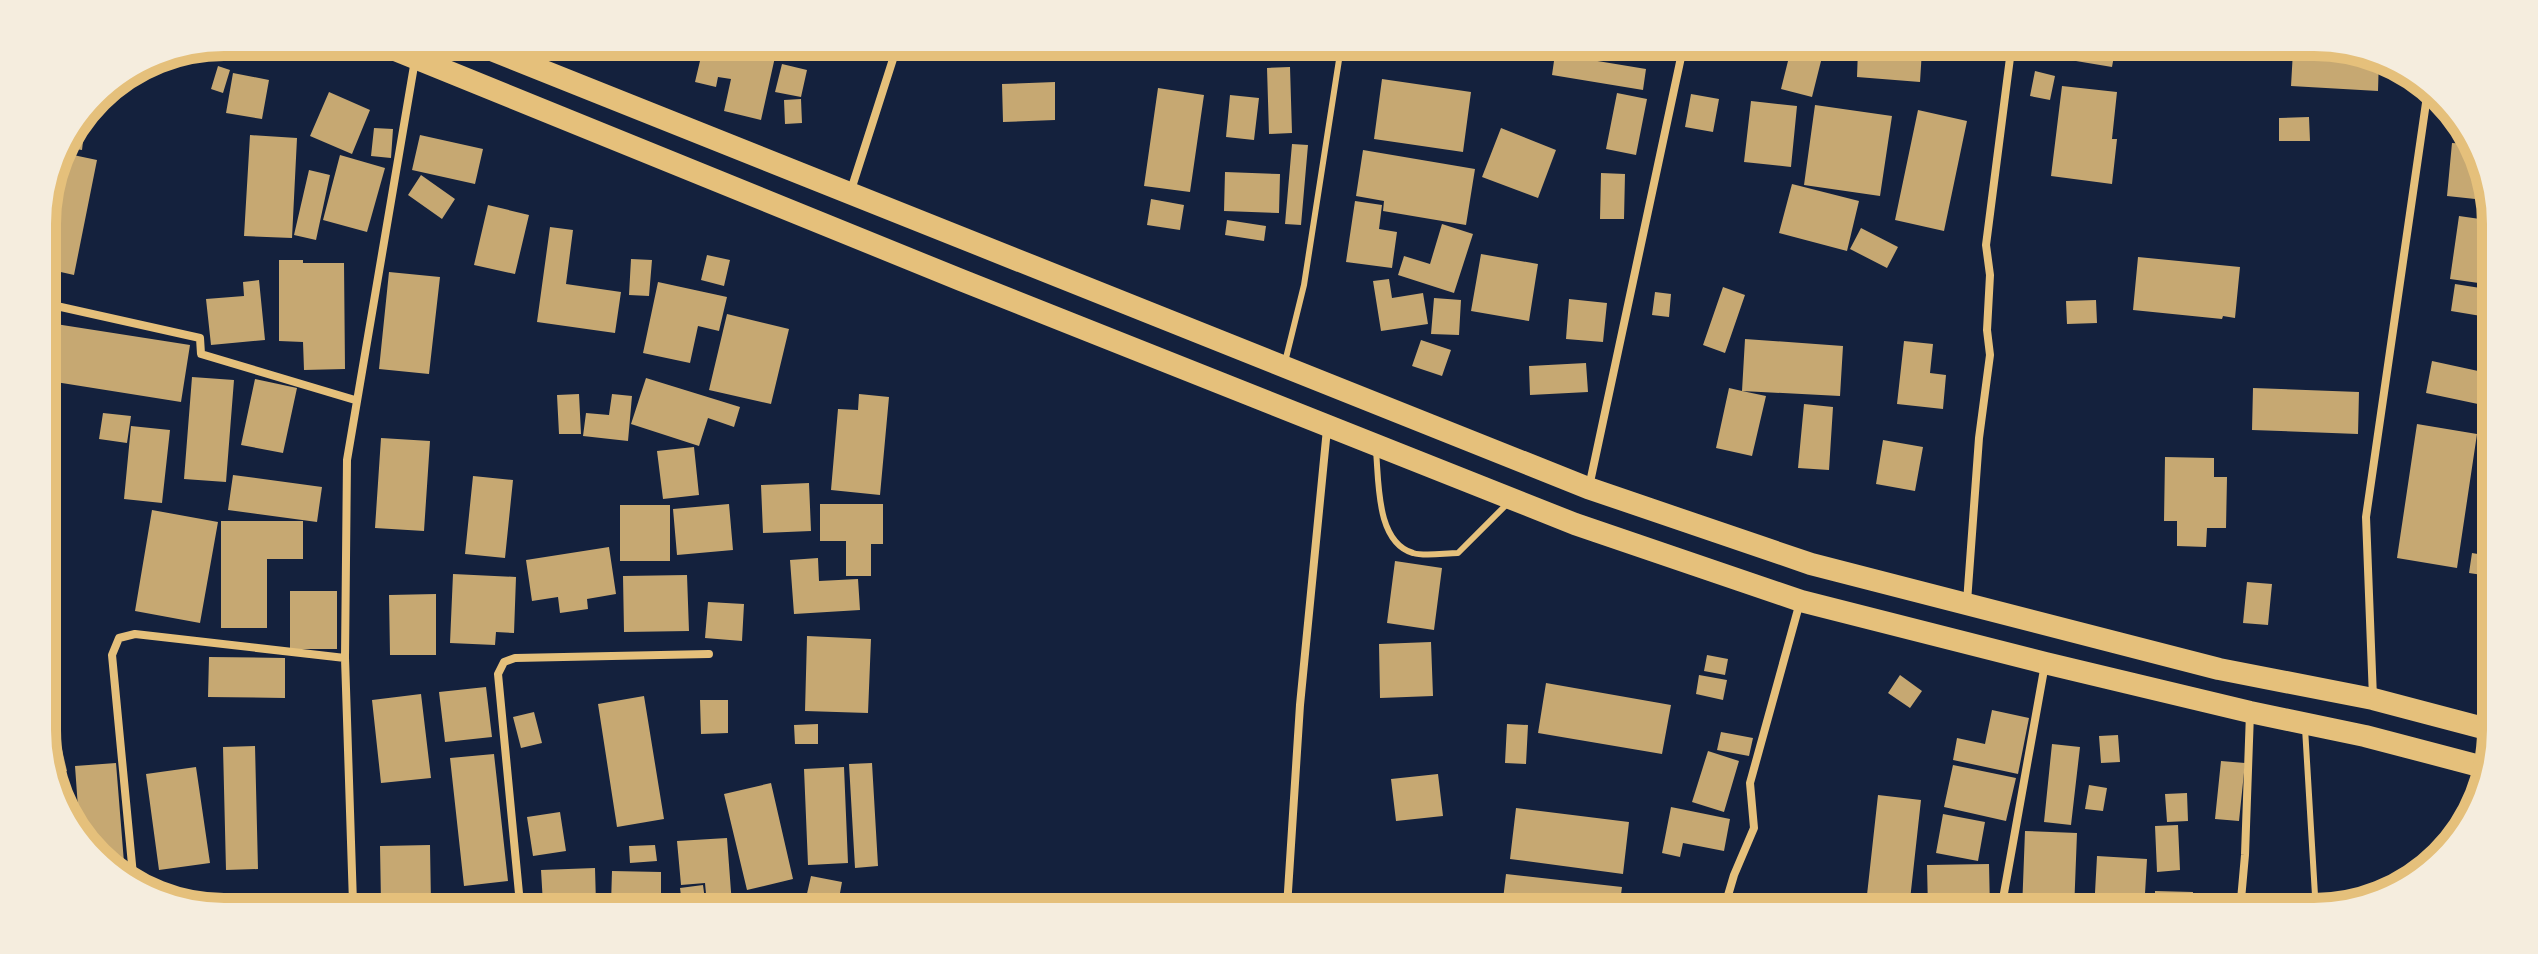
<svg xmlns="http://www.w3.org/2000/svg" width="2538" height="954" viewBox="0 0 2538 954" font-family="'Source Serif 4',serif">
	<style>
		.building { fill: #c6a872 }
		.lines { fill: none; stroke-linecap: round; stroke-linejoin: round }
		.service { stroke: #e5c07b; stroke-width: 6 }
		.minor { stroke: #e5c07b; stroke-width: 8 }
		.trunk { stroke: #e5c07b; stroke-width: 22 }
		.rim { fill: none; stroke: #e5c07b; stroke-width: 10 }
	</style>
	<rect width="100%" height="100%" fill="#14213d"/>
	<path class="building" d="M631 44H679L674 59Z
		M704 44H719L775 57 761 120 724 111 731 79 718 77 716 87 695 82Z
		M1077 46H1116V48L1078 52Z
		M1791 49H1824L1812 97 1781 89Z
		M1858 49 1922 50 1920 82 1857 77Z
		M1946 50H1983L1981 61 1945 57Z
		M2034 50H2115L2112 67 2034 54Z
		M2293 51 2372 52 2379 57 2378 91 2291 86Z
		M1555 54 1646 69 1643 90 1552 75Z
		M782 64 807 70 801 97 775 92Z
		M218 66 230 70 223 93 211 89Z
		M1290 67 1292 133 1269 134 1267 68Z
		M2035 71 2055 76 2050 100 2030 96Z
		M233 73 269 80 262 119 226 113Z
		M1382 79 1471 92 1463 152 1374 139Z
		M1055 82V120L1003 122 1002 84Z
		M2062 86 2117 92 2112 139H2117L2112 184 2051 176Z
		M1158 88 1204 95 1190 192 1144 186Z
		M329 92 370 110 352 154 310 136Z
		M1617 93 1647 99 1636 155 1606 149Z
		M1691 94 1719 99 1713 132 1685 127Z
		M1230 95 1259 98 1254 140 1226 137Z
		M801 99 802 123 785 124 784 100Z
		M1751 101 1797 106 1791 167 1744 162Z
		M1815 105 1892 116 1880 196 1804 185Z
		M87 109 82 150 60 147 61 143Z
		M1918 110 1967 121 1944 231 1895 220Z
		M2309 117 2310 141H2279V118Z
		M374 128 393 129 391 158 371 156Z
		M1501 128 1556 150 1538 198 1482 177Z
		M250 135 297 138 292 238 244 236Z
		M420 135 483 149 475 184 412 170Z
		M2452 143 2469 144 2494 201 2447 196Z
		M1292 144 1308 145 1301 225 1285 224Z
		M1363 150 1475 169 1466 225 1383 211 1384 201 1356 196Z
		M59 152 97 160 74 275 43 268 42 212Z
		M340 155 385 168 367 232 323 220Z
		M309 170 330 175 316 240 294 235Z
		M1225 172 1280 174 1279 213 1224 211Z
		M1601 173 1625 174 1624 219H1600Z
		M421 175 455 199 442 219 408 195Z
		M1792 184 1859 201 1847 251 1779 233Z
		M1151 199 1184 205 1180 230 1147 225Z
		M1355 201 1382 205 1379 229 1397 232 1392 268 1346 262Z
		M488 205 529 215 515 274 474 265Z
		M2459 216 2494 221 2493 285 2450 279Z
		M1227 220 1266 226 1264 241 1225 235Z
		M1442 224 1473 234 1454 293 1398 275 1404 256 1430 264Z
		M550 227 573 230 566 284 621 292 615 333 537 322Z
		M1861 228 1898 247 1887 268 1850 249Z
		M1481 254 1538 264 1529 321 1471 311Z
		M707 255 730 260 724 286 701 280Z
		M2138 257 2240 267 2235 318 2223 316 2222 319 2133 310Z
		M631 259 652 260 649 296 629 295Z
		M279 260H303V263H344L345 369 304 370 303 342 279 341Z
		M389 272 440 277 429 374 379 369Z
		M1389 279 1392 298 1423 293 1428 324 1381 331 1373 281Z
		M259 280 265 340 211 345 206 299 244 296 243 282Z
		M658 282 727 297 719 331 698 326 690 363 643 353Z
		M2455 284 2493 290V318L2451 311Z
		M1723 287 1745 295 1725 353 1703 345Z
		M1655 292 1671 294 1669 317 1652 315Z
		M1434 298 1461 300 1459 335 1431 334Z
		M1569 299 1607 303 1603 342 1566 339Z
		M2096 300 2097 323 2067 324 2066 301Z
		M727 314 789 329 771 404 709 390Z
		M43 322 190 345 181 402 43 380Z
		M1745 339 1843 346 1840 396 1742 391 1766 396 1752 456 1716 448 1729 388 1742 391Z
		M1421 340 1451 350 1442 376 1412 366Z
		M1904 341 1933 344 1930 373 1946 375 1943 409 1897 404Z
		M2432 361 2492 374V407L2426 393Z
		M1586 363 1588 392 1530 395 1529 366Z
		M192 377 234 380 226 482 184 479Z
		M646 378 740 407 734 427 708 418 699 446 631 424Z
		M255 379 297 388 283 453 241 445Z
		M2253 388 2359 392 2358 434 2252 430Z
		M579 394 581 434H559L557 395Z
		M612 394 632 396 628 441 583 436 586 413 609 415Z
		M859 394 889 397 880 495 831 490 838 409 858 410Z
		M1804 404 1833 407 1829 470 1798 468Z
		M103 413 131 416 127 443 99 439Z
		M2417 424 2477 434 2457 568 2397 558Z
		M131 426 170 430 162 503 124 499Z
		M381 438 430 441 424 531 375 528Z
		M1883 440 1923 447 1915 491 1876 484Z
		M694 447 699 495 663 499 657 451Z
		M2165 457 2214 458V477H2227L2226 528H2207L2206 547 2177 546V521H2164Z
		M233 475 322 487 317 522 228 510Z
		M473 476 513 480 505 558 465 554Z
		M809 483 811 531 763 533 761 485Z
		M729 504 733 550 677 555 673 509Z
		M820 504H883V544H871V576H846V541H820Z
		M620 505H670V561H620Z
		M152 510 218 522 200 623 135 611Z
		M221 521H303V559H267V628H221Z
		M609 547 616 594 587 599 588 609 560 613 558 597 532 601 526 560Z
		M2472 553 2490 556 2489 576 2469 573Z
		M818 558 819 581 858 579 860 610 794 614 790 560Z
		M1395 561 1442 568 1434 630 1387 623Z
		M453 574 516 577 514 633 496 632 495 645 450 643Z
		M687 575 689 631 624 632 623 576Z
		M2247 582 2272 584 2268 625 2243 623Z
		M290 591H337V649H290Z
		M436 594V655H390L389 595Z
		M708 602 744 604 742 641 705 638Z
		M807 636 871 639 868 713 805 711Z
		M1431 642 1433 696 1380 698 1379 644Z
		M52 643 59 730 45 731V644Z
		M1707 655 1728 659 1725 675 1704 671Z
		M209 657 285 658V698L208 697Z
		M1699 675 1727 680 1723 700 1696 694Z
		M1900 675 1922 691 1910 708 1888 693Z
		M1546 683 1671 705 1662 754 1538 733Z
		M486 687 492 737 445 742 439 692Z
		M421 694 431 778 381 783 372 700Z
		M644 696 664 819 617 827 598 704Z
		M700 700H728V733L701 734Z
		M1992 710 2029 718 2018 774 1953 760 1957 738 1985 744Z
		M534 712 542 743 521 748 513 717Z
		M818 724V744H795L794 725Z
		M1507 724 1528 725 1526 764 1505 763Z
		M1721 732 1753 738 1749 756 1717 750Z
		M2118 735 2120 762 2101 763 2099 736Z
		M60 741 67 771 51 775 45 765V745Z
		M2052 744 2080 747 2071 825 2044 822Z
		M255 746 258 869 226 870 223 747Z
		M1708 751 1739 761 1724 812 1692 802Z
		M494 754 508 881 464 886 450 758Z
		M2221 761 2245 763 2239 821 2215 819Z
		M116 763 125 875 88 850 80 836 75 766Z
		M872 763 878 866 855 868 849 764Z
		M1953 765 2016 778 2006 821 1944 807Z
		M196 767 210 863 159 870 146 774Z
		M844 767 848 863 808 865 804 769Z
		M1438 774 1443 816 1396 821 1391 779Z
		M771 783 793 879 747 890 724 794Z
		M2089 785 2107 788 2103 811 2085 809Z
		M2187 793 2188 821 2167 822 2165 794Z
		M1878 795 1921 800 1909 909 1866 904Z
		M1671 807 1730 819 1724 851 1683 843 1680 857 1662 853Z
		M1516 808 1629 822 1623 874 1510 859Z
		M560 812 566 851 533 856 527 817Z
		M1943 814 1985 822 1978 861 1936 853Z
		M2178 825 2180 870 2157 872 2155 826Z
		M2025 831 2077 833 2074 911 2022 910Z
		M727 838 732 905H707L705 883 681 885 677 841Z
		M430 845 431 904 381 903 380 846Z
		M655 845 657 861 630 863 629 846Z
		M2097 856 2147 859 2144 911H2094Z
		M1989 864 1990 910H1928L1927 865Z
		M595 868 596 904H543L541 870Z
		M612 871 661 872V905L611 904Z
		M1506 874 1622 887 1619 909 1502 908Z
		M811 876 842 882 838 904 806 898Z
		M703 885 705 900 682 904 680 888Z
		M2155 891 2193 892 2192 911H2155Z"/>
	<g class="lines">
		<path class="service" d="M1285 362 1304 285 1341 47
			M1376 451C1379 482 1376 542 1413 553 1425 557 1445 553 1458 553L1507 504
			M2305 728 2316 912"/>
		<path class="minor" d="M851 190 894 56V45
			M43 303 200 338 201 354 355 400
			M1589 487 1683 48
			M1967 602 1979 438 1990 355 1987 330 1990 275 1986 245 2011 50
			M2373 698 2366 517 2428 89
			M133 875 112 655 119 638 135 634 345 658
			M353 903 345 658 347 460 415 60
			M520 904 498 674 504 662 515 658 709 654
			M1287 907 1300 705 1327 429
			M1724 909 1734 875 1754 828 1750 783 1800 602
			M2001 910 2045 664
			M2240 911 2245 855 2250 713"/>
		<path class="trunk" d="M378 43 961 280 1575 524 1801 601 2045 663 2250 712 2365 736 2487 768
			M474 43 1588 488 1811 564 2219 669 2373 699 2487 729"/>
	</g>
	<path d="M0 0H2538V954H0ZM224 56H2314A168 168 0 0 1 2482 224V730A168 168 0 0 1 2314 898H224A168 168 0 0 1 56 730V224A168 168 0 0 1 224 56Z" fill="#f5edde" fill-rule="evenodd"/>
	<path class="rim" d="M224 56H2314A168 168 0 0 1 2482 224V730A168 168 0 0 1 2314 898H224A168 168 0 0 1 56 730V224A168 168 0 0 1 224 56Z"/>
</svg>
